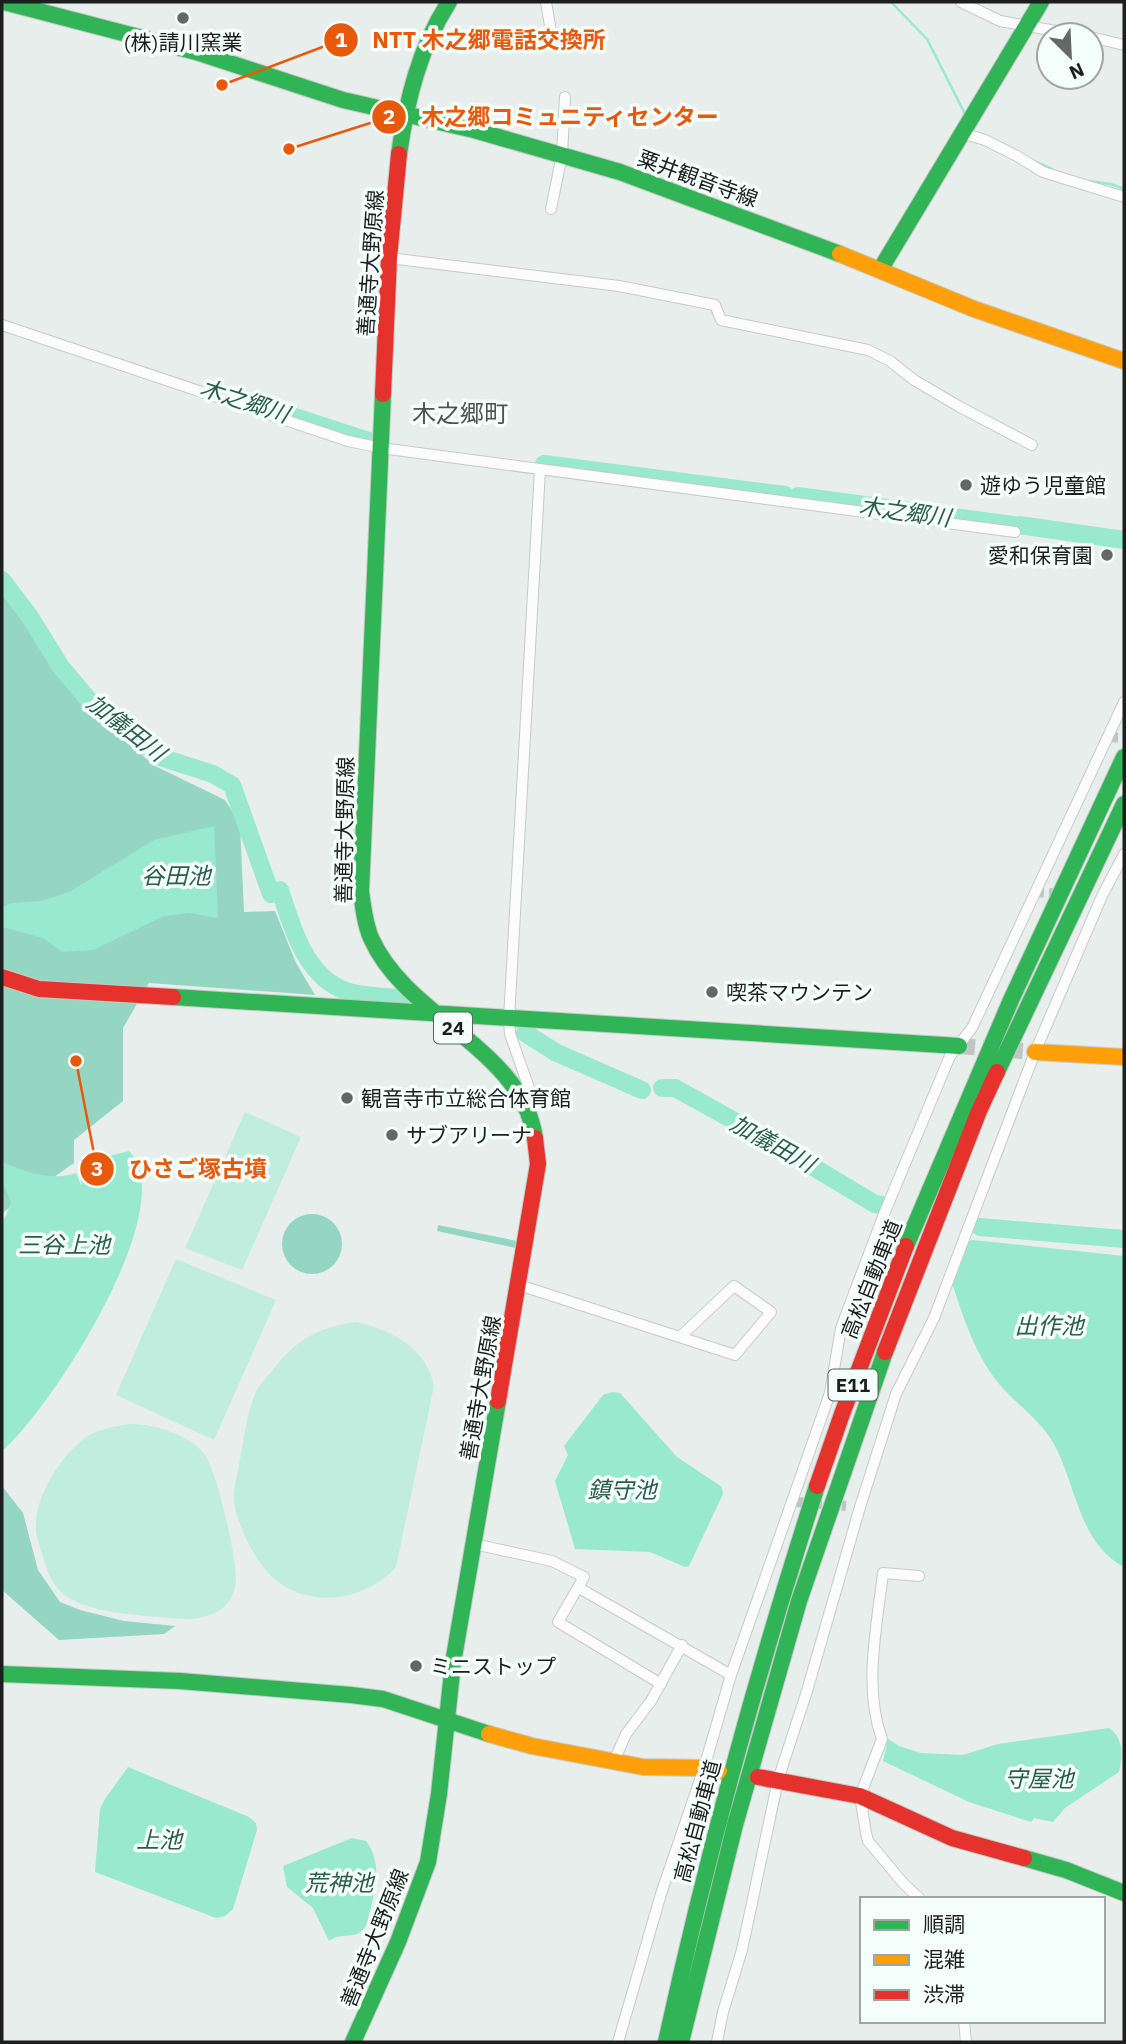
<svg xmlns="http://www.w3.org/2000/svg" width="1126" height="2044" viewBox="0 0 1126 2044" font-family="'IBM Plex Sans','Noto Sans JP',sans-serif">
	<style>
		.green { fill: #c0eddd }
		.forest { fill: #94d6c1 }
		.water { fill: #98e9ce }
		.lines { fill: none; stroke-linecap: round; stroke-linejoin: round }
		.stream { stroke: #98e9ce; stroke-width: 2.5 }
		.river { stroke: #98e9ce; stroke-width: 18 }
		.street-tunnel { stroke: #bfc5c2; stroke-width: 10; stroke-dasharray: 10 5; stroke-linecap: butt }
		.secondary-tunnel { stroke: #bfc5c2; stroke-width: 16; stroke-dasharray: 16 8; stroke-linecap: butt }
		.street-casing { stroke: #c5cac8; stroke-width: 12 }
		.fast-casing { stroke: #c5cac8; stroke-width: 18 }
		.slow-casing { stroke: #c5cac8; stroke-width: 18 }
		.jam-casing { stroke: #c5cac8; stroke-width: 18 }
		.street { stroke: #fcfcfc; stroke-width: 10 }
		.fast { stroke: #30b455; stroke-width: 16 }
		.slow { stroke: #ff9f0a; stroke-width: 16 }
		.jam { stroke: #e5322d; stroke-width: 16 }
		.poi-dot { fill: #636766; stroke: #f4fefa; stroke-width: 2.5 }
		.labels { text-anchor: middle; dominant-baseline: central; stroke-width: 7; stroke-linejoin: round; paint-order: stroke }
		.shield { fill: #f4fefa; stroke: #5d6260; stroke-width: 2 }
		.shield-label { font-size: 19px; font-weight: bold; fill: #1c1f1e }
		.poi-label { font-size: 21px; fill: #1c1f1e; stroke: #f4fefa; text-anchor: start }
		.street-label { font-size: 21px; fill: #1c1f1e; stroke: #f4fefa }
		.water-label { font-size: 23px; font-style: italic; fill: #2c5c4d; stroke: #f4fefa }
		.quarter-label { font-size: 24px; fill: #4c5451; stroke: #f4fefa }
		.leader { fill: none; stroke: #e8590c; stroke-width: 2.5 }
		.callout-dot { fill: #e8590c; stroke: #f4fefa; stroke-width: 2.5 }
		.mark-label { font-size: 21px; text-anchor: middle; font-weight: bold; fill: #fff }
		.callout-label { font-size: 23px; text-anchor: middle; font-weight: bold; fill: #e8590c; stroke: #f4fefa; stroke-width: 7; stroke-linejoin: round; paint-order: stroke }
	</style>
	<rect width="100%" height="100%" fill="#e8eeeb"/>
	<path class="green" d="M245 1112 301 1137 242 1270 185 1248Z
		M176 1259 276 1300 214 1440 116 1395Z
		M356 1322C391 1330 427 1348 434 1386L396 1567C363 1604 299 1611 265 1569 252 1554 242 1531 236 1512 231 1495 237 1477 240 1460 244 1438 247 1412 256 1392 259 1385 267 1377 272 1371 295 1340 318 1327 356 1322Z
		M129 1424C154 1424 182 1432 202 1451 216 1464 236 1556 236 1578 236 1588 232 1600 225 1606 206 1623 183 1619 159 1617 133 1615 95 1612 71 1599 55 1591 47 1573 43 1556 40 1547 35 1535 36 1525 36 1494 60 1458 84 1439 96 1429 113 1427 129 1424Z"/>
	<path class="forest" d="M2 591 14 603 78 701 155 766 225 800 240 824 244 912 275 911 296 963 315 995 149 983 123 1028V1101L74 1140V1163L2 1213Z
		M282 1244a30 30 0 1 1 60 0a30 30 0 1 1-60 0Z
		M438 1225 517 1241 516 1248 437 1231Z
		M2 1486 23 1513 38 1570 60 1602 80 1610 124 1621 175 1626 164 1634 59 1640 2 1590Z"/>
	<path class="water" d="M214 826 218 918 189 913 164 916 93 950 62 952 43 938 2 927V907L12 903 41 901 69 892 154 840Z
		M129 1151C184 1205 49 1412 2 1451V1220L6 1216 11 1202 2 1181V1162C24 1171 51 1182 76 1173L81 1185 82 1184 78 1172 113 1155Z
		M973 1240 1124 1256V1567C1079 1544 1076 1484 1054 1444 1040 1419 1018 1406 1000 1385 975 1355 964 1319 952 1283L969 1241Z
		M612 1392 620 1393 677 1457 722 1487 723 1494 689 1566 685 1567 650 1552 575 1549 555 1481 568 1455 564 1446 603 1395Z
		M1109 1728C1124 1738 1123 1757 1119 1772L1065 1808 1053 1822 1034 1818 1031 1822 969 1802 883 1761 888 1739 899 1746 921 1753 963 1755 998 1744Z
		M128 1767 249 1817 256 1823 257 1830 233 1909 225 1916 216 1918 95 1872 100 1809 105 1799Z
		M352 1838 366 1841C385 1866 373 1896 367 1924 356 1943 343 1930 329 1941L313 1908 287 1887 283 1866Z"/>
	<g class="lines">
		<path class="stream" d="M891 2 927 39 965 114
			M1036 162 1052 169
			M1088 181 1111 184 1124 189"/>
		<path class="river" d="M252 403 372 442
			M544 464 785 495
			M798 496 1013 525
			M1019 525 1124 540
			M2 580 30 617 61 667 88 699 113 722 163 758 213 774 232 785 271 894
			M280 890C291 924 304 973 341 989 359 997 390 997 410 999
			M525 1033 557 1053 642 1090
			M662 1088H675L765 1138 875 1204 882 1205
			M980 1227 1124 1239"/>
		<path class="street-tunnel" d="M1108 737 1124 738
			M1034 892 1063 894
			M797 1502 846 1506"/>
		<path class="secondary-tunnel" d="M959 1046 1035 1052"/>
		<g class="street-casing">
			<path id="street" d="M546 2 552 37
				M961 2 1000 21 1078 35
				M1091 37 1124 45
				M962 133 985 140 1017 156 1043 172 1124 197
				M551 209 562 155 565 97
				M389 258 619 286 715 305 721 320 868 350 890 361 914 380 960 407 1032 445
				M2 325 348 441 381 448 1015 532
				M535 1105 510 1034 509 1019 540 470
				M519 1285 735 1355 771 1312 734 1286 681 1336
				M474 1544 552 1561 584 1577 558 1622 661 1684
				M919 1576 883 1573C877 1626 863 1687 882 1739L860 1796 866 1833 868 1841 903 1883 920 1899
				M579 1588 731 1675
				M614 1761 626 1734 651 1701 682 1645
				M964 2021 966 2042
				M618 2042 661 1894 704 1768 731 1675 830 1393 841 1328 884 1214 950 1056 972 1028 1124 702
				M717 2042 723 2012 742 1950 778 1780 807 1691 860 1507 896 1394 934 1318 1035 1052 1102 896 1124 854"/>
		</g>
		<g class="fast-casing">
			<path id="fast" d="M4 2 196 52 343 100 474 130 620 172 840 254
				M399 154C407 99 419 49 449 2
				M880 270 1041 2
				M383 394 361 891C363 907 365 924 371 938 407 1019 522 1048 535 1138
				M173 997 959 1046
				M997 1072 1124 804
				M906 1246 1011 1000 1124 757
				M2 1674 180 1681 351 1695 383 1699 489 1734
				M1024 1858 1066 1870 1124 1893
				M353 2042 398 1942 428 1862 439 1794 453 1663 498 1401
				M666 2042C707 1854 758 1669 817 1486
				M681 2042 735 1825 799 1601 885 1352"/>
		</g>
		<g class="slow-casing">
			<path id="slow" d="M840 254 974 309 1124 361
				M1035 1052 1124 1057
				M489 1734 532 1746 643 1767 704 1768 719 1771"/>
		</g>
		<g class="jam-casing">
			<path id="jam" d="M383 394 389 258 399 154
				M2 977 39 989 173 997
				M885 1352 979 1111 997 1072
				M498 1401 538 1164 535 1138
				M817 1486 842 1414 906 1246
				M758 1777 860 1796 952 1838 1024 1858"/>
		</g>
		<use href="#street" class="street"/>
		<use href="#fast" class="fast"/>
		<use href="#slow" class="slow"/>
		<use href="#jam" class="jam"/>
	</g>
	<g class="poi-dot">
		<circle cx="183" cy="18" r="7"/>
		<circle cx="966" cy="485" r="7"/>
		<circle cx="1107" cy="555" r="7"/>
		<circle cx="712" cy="992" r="7"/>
		<circle cx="347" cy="1098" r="7"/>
		<circle cx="392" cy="1135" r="7"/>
		<circle cx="416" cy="1666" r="7"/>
	</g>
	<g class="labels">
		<g class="shield">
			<rect x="434" y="1012.5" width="38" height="31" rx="5"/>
			<rect x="828.5" y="1369.5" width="49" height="31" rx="5"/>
		</g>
		<g class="shield-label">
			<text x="453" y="1028">24</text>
			<text x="853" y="1385">E11</text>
		</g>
		<g class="poi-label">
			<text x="183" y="42" text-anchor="middle">(株)請川窯業</text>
			<text x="980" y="485">遊ゆう児童館</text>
			<text x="1093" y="555" text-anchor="end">愛和保育園</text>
			<text x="726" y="992">喫茶マウンテン</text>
			<text x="361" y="1098">観音寺市立総合体育館</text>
			<text x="406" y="1135">サブアリーナ</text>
			<text x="430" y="1666">ミニストップ</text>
		</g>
		<g class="street-label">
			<text transform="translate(698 178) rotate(20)">粟井観音寺線</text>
			<text transform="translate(370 263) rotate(-86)">善通寺大野原線</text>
			<text transform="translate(344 830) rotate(-89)">善通寺大野原線</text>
			<text transform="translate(871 1279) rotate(-68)">高松自動車道</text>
			<text transform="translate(480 1388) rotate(-80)">善通寺大野原線</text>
			<text transform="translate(697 1821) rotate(-75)">高松自動車道</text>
			<text transform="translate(374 1938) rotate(-68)">善通寺大野原線</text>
		</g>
		<g class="water-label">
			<text transform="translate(245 400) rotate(18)">木之郷川</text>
			<text transform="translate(905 511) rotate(8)">木之郷川</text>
			<text transform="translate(127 727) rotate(38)">加儀田川</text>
			<text x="176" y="875">谷田池</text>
			<text transform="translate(773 1143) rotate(29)">加儀田川</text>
			<text x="64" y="1244">三谷上池</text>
			<text x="1049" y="1325">出作池</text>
			<text x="622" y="1489">鎮守池</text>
			<text x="1039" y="1778">守屋池</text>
			<text x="159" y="1839">上池</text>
			<text x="339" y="1882">荒神池</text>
		</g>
		<g class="quarter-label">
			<text x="460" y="413">木之郷町</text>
		</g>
	</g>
	<path class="leader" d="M222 85L341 40M289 149L389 117M76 1061L97 1169"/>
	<g class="callout-dot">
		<circle cx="222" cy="85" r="7"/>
		<circle cx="289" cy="149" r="7"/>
		<circle cx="76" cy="1061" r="7"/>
		<circle cx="341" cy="40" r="18"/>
		<circle cx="389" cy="117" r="18"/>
		<circle cx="97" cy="1169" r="18"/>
	</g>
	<g class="mark-label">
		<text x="341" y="47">1</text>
		<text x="389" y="124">2</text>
		<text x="97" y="1176">3</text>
	</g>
	<g class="callout-label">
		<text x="489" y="48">NTT 木之郷電話交換所</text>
		<text x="570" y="125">木之郷コミュニティセンター</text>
		<text x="198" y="1177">ひさご塚古墳</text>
	</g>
	<rect width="1126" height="2044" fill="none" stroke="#1c1f1e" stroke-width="7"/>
	<rect x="860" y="1897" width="245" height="126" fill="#f4fefa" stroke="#9ea5a2" stroke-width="2"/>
	<rect x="874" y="1920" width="35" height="10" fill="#30b455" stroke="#9ea5a2" stroke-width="2"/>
	<text x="923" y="1932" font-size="21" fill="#1c1f1e">順調</text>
	<rect x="874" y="1955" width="35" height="10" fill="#ff9f0a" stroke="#9ea5a2" stroke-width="2"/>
	<text x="923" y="1967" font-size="21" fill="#1c1f1e">混雑</text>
	<rect x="874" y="1990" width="35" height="10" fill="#e5322d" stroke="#9ea5a2" stroke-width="2"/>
	<text x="923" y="2002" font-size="21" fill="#1c1f1e">渋滞</text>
	<g transform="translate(1070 56) rotate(156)"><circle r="33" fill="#f4fefa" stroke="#9ea5a2" stroke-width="2"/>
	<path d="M0-5L12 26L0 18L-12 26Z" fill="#636766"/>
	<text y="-10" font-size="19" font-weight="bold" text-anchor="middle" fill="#1c1f1e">N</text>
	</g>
</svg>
